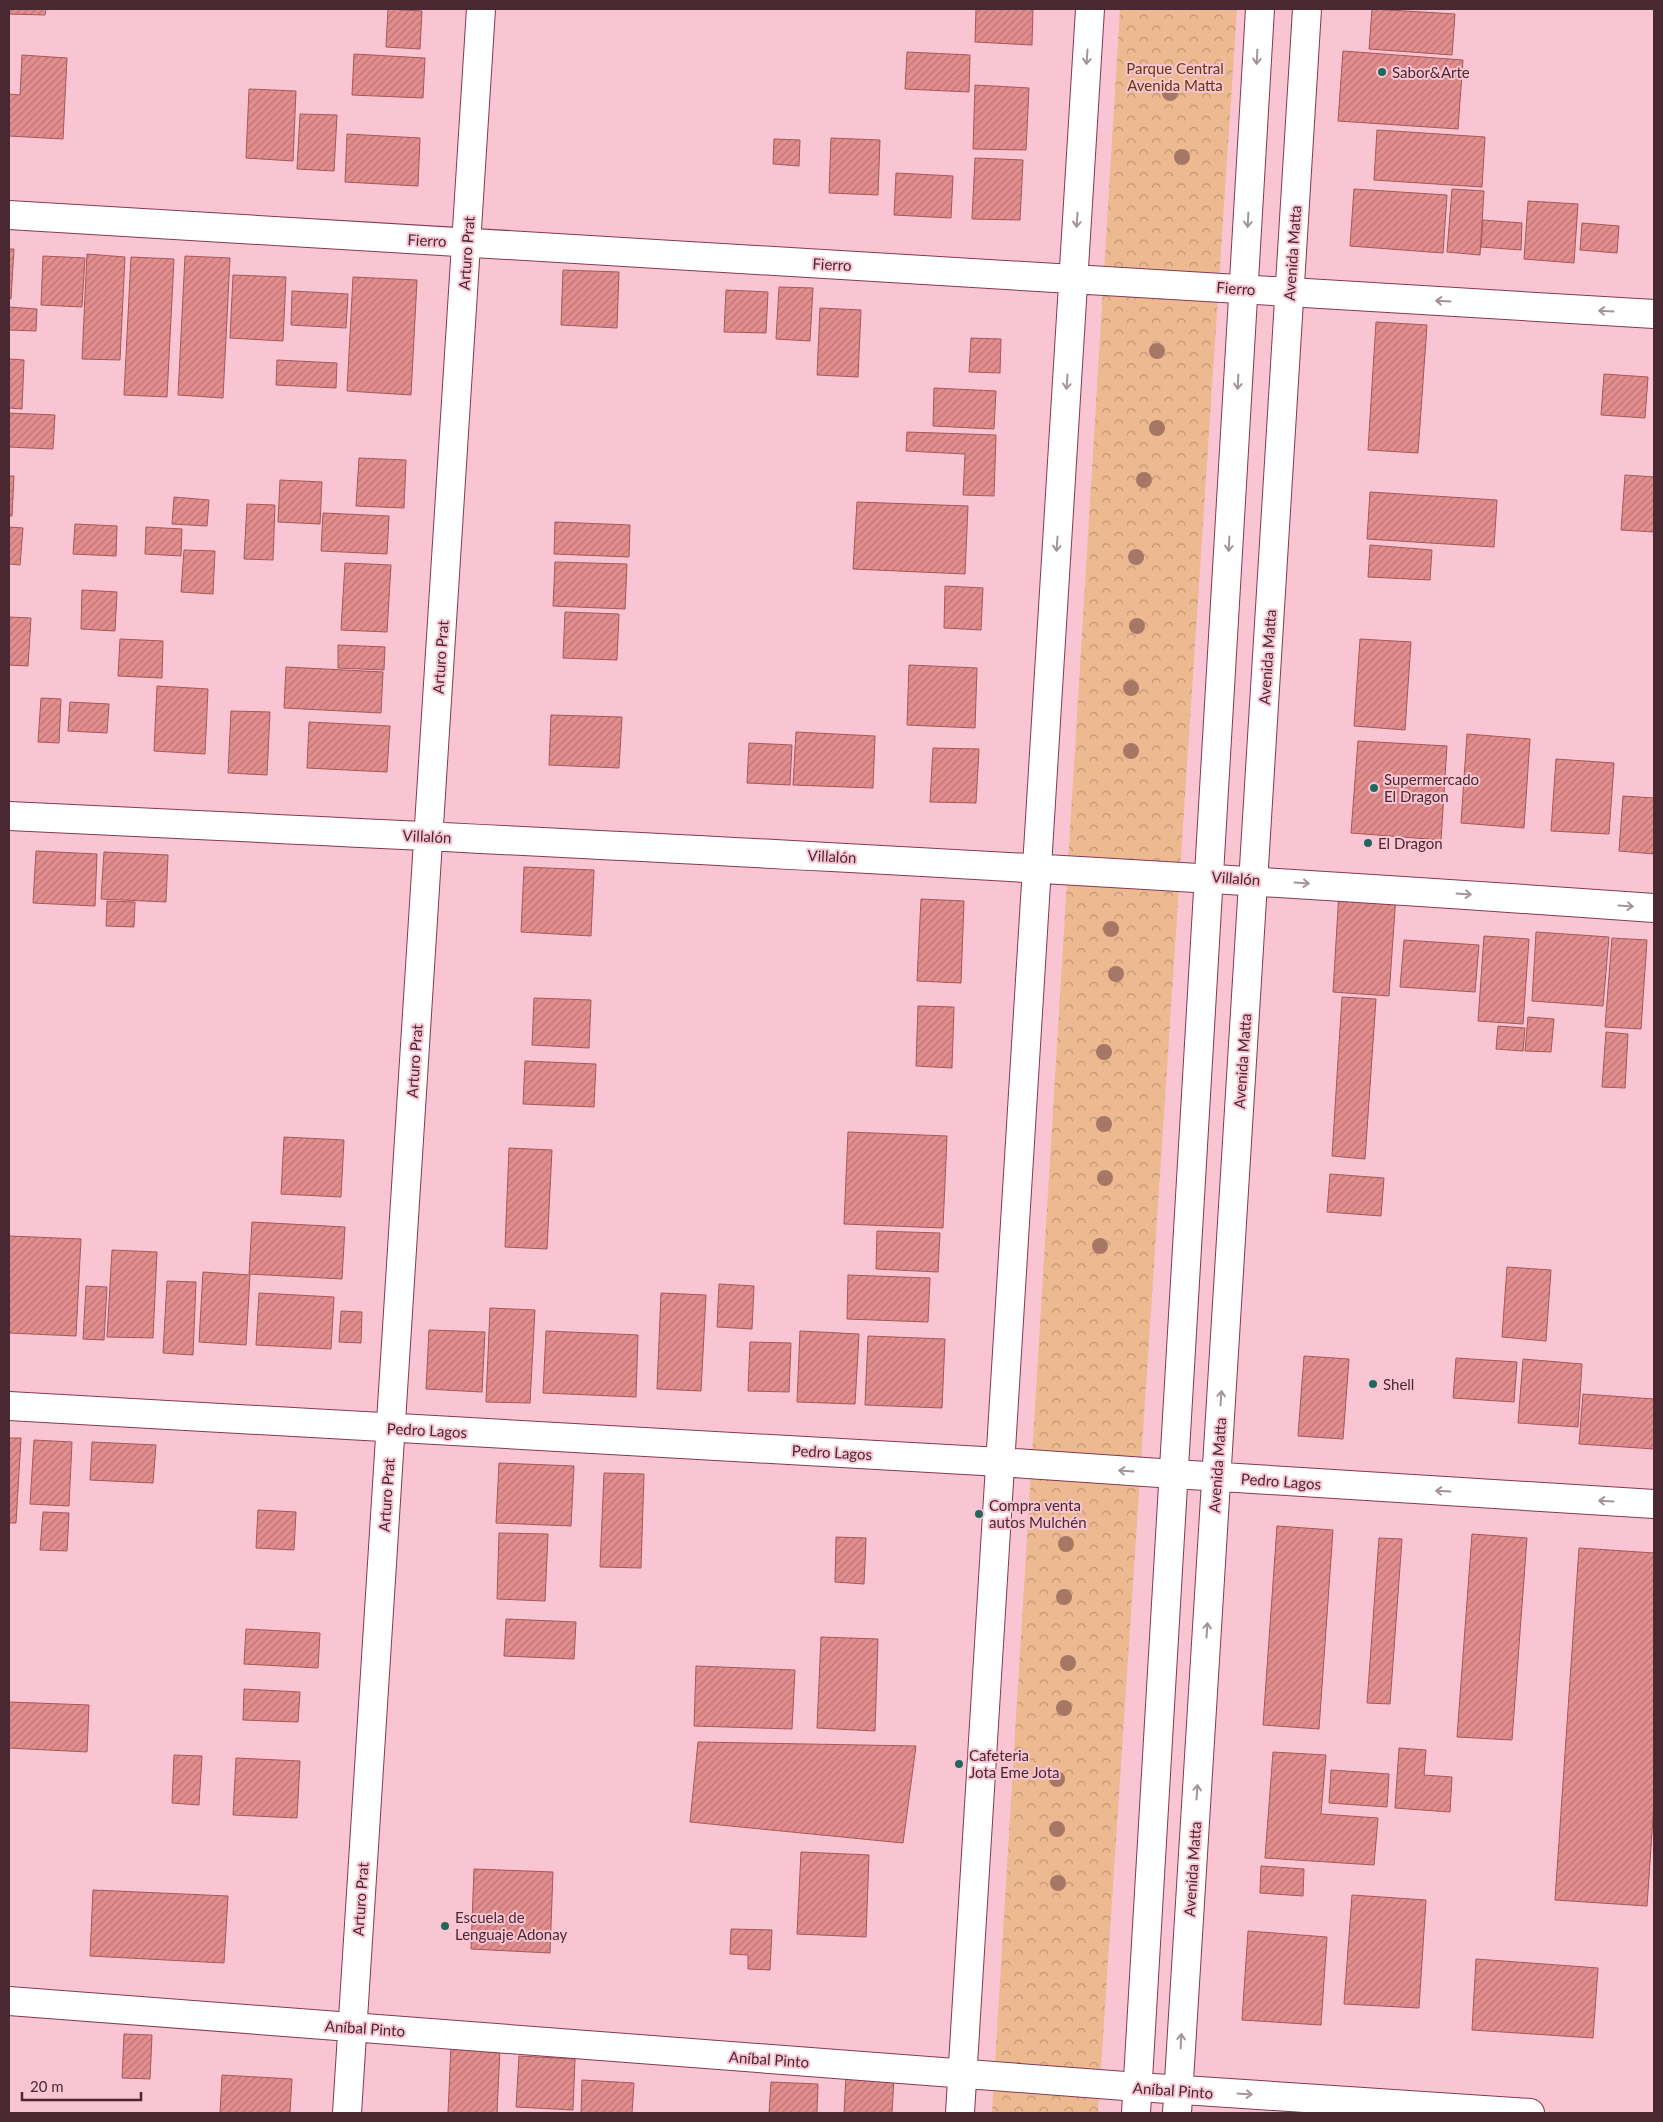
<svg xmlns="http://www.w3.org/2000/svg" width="1663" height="2122" viewBox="0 0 1663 2122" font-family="Lato,sans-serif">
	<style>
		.park { fill: url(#park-crowns) }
		.building { fill: url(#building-hatch); stroke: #a65758 }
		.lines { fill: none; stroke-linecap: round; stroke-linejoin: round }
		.minor-casing { stroke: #823a53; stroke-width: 30 }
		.major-casing { stroke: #823a53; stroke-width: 30 }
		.minor { stroke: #fff; stroke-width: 28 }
		.major { stroke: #fff; stroke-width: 28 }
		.tree { fill: #a77765 }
		.oneway { stroke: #a49498 }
		.poi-dot { fill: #21685c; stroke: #f9c5d3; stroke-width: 2 }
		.labels { text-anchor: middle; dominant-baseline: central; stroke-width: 4; stroke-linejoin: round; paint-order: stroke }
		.park-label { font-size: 15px; fill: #64380b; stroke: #f9c5d3 }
		.poi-label { font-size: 15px; fill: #492832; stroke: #f9c5d3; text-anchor: start }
		.street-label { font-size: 15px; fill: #492832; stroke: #f9c5d3 }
	</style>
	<defs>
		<pattern id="park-crowns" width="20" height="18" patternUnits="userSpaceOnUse" patternTransform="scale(1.25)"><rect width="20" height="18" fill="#ecb990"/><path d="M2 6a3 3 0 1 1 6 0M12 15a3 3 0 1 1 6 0" fill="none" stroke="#c19676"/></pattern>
		<pattern id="building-hatch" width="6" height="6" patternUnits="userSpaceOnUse" patternTransform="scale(1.25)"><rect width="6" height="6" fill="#e38e8e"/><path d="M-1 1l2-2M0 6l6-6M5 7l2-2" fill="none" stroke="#ba7475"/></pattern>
	</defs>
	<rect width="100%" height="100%" fill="#f9c5d3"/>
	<path class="park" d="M1120 9H1237L1098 2113H992Z"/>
	<path class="building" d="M9 9H46L45 15 9 14Z
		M388 9 422 11 420 49 386 47Z
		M976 9H1033L1032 45 975 42Z
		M1372 9 1455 14 1452 55 1369 49Z
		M1343 51 1463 60 1458 129 1338 121Z
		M907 52 970 55 969 92 905 89Z
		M354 54 425 58 423 98 352 95Z
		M22 55 67 58 63 139 9 136V94L20 95Z
		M975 85 1029 88 1026 150 973 149Z
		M249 89 296 91 293 161 246 158Z
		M300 114 337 115 334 171 297 169Z
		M1377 130 1485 137 1482 187 1374 180Z
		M347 134 420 138 418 186 345 182Z
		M831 138 880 140 878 195 829 193Z
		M774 139 800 140 799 166 773 164Z
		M975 158 1023 160 1020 220 972 219Z
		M896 173 953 176 951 218 894 215Z
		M1354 189 1447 195 1443 253 1350 246Z
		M1452 189 1484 191 1480 255 1447 252Z
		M1528 201 1578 204 1574 263 1524 259Z
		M1483 220 1522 223 1521 250 1481 247Z
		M1582 223 1619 226 1617 253 1580 250Z
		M9 249H14L11 299 9 298Z
		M87 254 125 257 120 360 82 359Z
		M43 256 85 258 82 307 41 305Z
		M185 256 230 258 223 398 178 395Z
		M131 257 174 259 167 397 124 395Z
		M563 270 619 272 617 328 561 325Z
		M233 275 286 277 283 341 230 338Z
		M353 277 417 280 411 395 347 391Z
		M779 287 813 288 810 341 776 339Z
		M726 290 768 292 766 333 724 332Z
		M292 291 348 294 346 328 291 325Z
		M9 307 37 309 36 331 9 330Z
		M820 308 861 310 858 377 817 375Z
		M1376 322 1427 325 1418 453 1368 450Z
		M971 338 1001 339 1000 373 969 372Z
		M9 359 24 360 22 409 9 408Z
		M277 360 337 363 336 388 276 385Z
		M1604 374 1648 377 1645 418 1601 415Z
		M934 388 996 391 994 429 933 426Z
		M9 413 55 415 53 449 9 447Z
		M907 432 996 435 994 496 963 495 965 454 906 451Z
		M359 458 406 460 404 508 356 506Z
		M1625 475 1654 477V532L1621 530Z
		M9 476H14L12 516H9Z
		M280 480 322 482 320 524 278 522Z
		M1370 492 1497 500 1494 547 1367 539Z
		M174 497 209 500 207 526 172 524Z
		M857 502 968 506 965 574 853 569Z
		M247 504 275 505 273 560 244 559Z
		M323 513 389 516 387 554 321 551Z
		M555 522 630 525 629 557 554 554Z
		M75 524 117 526 116 556 73 554Z
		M9 527 23 528 20 565 9 564Z
		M146 527 182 529 181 556 145 554Z
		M1370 545 1432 550 1430 580 1368 577Z
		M184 550 215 551 213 594 181 592Z
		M555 562 627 564 625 609 553 606Z
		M345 563 391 565 387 632 341 630Z
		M945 586 983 588 981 630 944 628Z
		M82 590 117 592 115 631 81 629Z
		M565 612 619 614 617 660 563 658Z
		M9 617 31 618 28 666 9 665Z
		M120 639 163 641 162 678 118 676Z
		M1360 639 1411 642 1405 730 1354 726Z
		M338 645 385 647 384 670 338 668Z
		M909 665 977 668 975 728 907 725Z
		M286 667 383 672 381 713 284 708Z
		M157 686 208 689 205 754 154 751Z
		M41 698 61 699 59 743 38 742Z
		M70 702 109 704 107 733 68 731Z
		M231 711 270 712 267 775 228 773Z
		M551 715 622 717 619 768 549 765Z
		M309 722 390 726 387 772 307 768Z
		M796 732 875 736 873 788 793 785Z
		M1467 734 1530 739 1524 828 1461 823Z
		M1358 741 1447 746 1441 840 1351 833Z
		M749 743 792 745 790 785 747 783Z
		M933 748 979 749 976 803 930 802Z
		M1556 759 1614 763 1609 834 1551 831Z
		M1623 796 1654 798V854L1619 851Z
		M36 851 97 854 95 906 33 903Z
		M104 852 168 855 166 902 101 899Z
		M524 867 594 870 591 936 521 932Z
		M1339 892 1396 895 1389 996 1333 992Z
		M921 899 964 901 961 983 917 981Z
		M107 901 135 902 134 927 106 926Z
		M1536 932 1609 937 1603 1006 1532 1001Z
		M1484 936 1529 939 1523 1024 1478 1021Z
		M1612 938 1647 940 1641 1029 1605 1027Z
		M1404 940 1479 945 1475 992 1400 987Z
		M1342 997 1376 999 1365 1159 1332 1156Z
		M534 998 591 1000 589 1048 532 1045Z
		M918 1006 954 1007 952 1068 916 1066Z
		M1528 1017 1554 1019 1551 1052 1525 1051Z
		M1498 1026 1525 1028 1523 1051 1496 1049Z
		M1606 1032 1628 1034 1625 1088 1602 1087Z
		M525 1061 596 1064 594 1107 523 1104Z
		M848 1132 947 1136 943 1228 844 1224Z
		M284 1137 344 1140 341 1197 281 1194Z
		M509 1148 552 1150 547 1249 505 1247Z
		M1330 1174 1384 1178 1381 1216 1327 1212Z
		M252 1222 345 1227 342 1279 249 1274Z
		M877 1231 940 1233 938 1272 876 1269Z
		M9 1236 81 1239 76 1336 9 1333Z
		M112 1250 157 1252 153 1338 107 1337Z
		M1507 1267 1551 1270 1546 1341 1502 1337Z
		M203 1272 250 1275 246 1345 199 1342Z
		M848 1275 930 1278 928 1322 847 1319Z
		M167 1281 196 1282 193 1355 163 1353Z
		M719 1284 754 1286 752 1329 717 1327Z
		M86 1286 107 1287 104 1340 83 1339Z
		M259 1293 334 1297 331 1349 256 1345Z
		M661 1293 706 1295 701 1391 657 1389Z
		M490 1308 535 1310 530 1403 486 1402Z
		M341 1311 362 1312 361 1343 339 1342Z
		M429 1330 485 1332 482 1392 426 1389Z
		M546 1331 638 1335 636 1397 543 1393Z
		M800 1331 859 1334 855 1404 797 1402Z
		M868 1336 945 1339 942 1408 865 1405Z
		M750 1342 791 1343 789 1392 748 1391Z
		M1304 1356 1349 1359 1343 1439 1298 1436Z
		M1456 1358 1517 1362 1514 1402 1453 1398Z
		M1523 1359 1582 1364 1578 1427 1518 1423Z
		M1583 1394 1654 1399V1449L1579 1444Z
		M9 1438H21L16 1523H9Z
		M34 1440 72 1442 69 1506 30 1504Z
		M92 1442 156 1445 153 1483 90 1480Z
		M499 1463 574 1466 571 1526 496 1523Z
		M604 1473 644 1474 641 1568 600 1567Z
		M258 1510 296 1512 294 1550 256 1548Z
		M43 1512 69 1513 67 1551 40 1550Z
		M1277 1526 1333 1530 1319 1729 1263 1725Z
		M499 1533 548 1534 545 1601 497 1599Z
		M1472 1534 1527 1538 1512 1740 1457 1737Z
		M836 1537 866 1538 864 1584 835 1582Z
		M1379 1538 1402 1539 1390 1704 1367 1703Z
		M1579 1548 1654 1553V1803L1647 1906 1555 1900Z
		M506 1619 576 1622 574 1659 504 1656Z
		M246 1629 320 1633 318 1668 244 1664Z
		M821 1637 878 1639 875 1731 817 1728Z
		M696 1666 795 1670 792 1729 694 1726Z
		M244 1689 300 1692 298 1722 243 1720Z
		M9 1702 89 1705 87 1752 9 1748Z
		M698 1742 916 1746 903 1843 690 1822Z
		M1399 1748 1426 1750 1424 1775 1452 1777 1450 1812 1395 1808Z
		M1273 1752 1326 1755 1321 1814 1378 1818 1374 1865 1265 1858Z
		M174 1755 202 1756 199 1805 172 1803Z
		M236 1758 300 1761 297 1818 233 1815Z
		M1331 1770 1389 1774 1387 1807 1329 1803Z
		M801 1852 869 1855 866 1937 797 1934Z
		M1261 1866 1304 1869 1303 1896 1260 1893Z
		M474 1869 553 1872 550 1953 471 1949Z
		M93 1890 228 1896 224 1963 90 1956Z
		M1352 1895 1426 1900 1419 2008 1344 2004Z
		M731 1929 772 1930 770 1970 748 1969V1955L730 1954Z
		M1248 1931 1327 1937 1321 2025 1242 2020Z
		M1476 1959 1598 1968 1593 2038 1472 2030Z
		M124 2034 152 2035 150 2079 122 2078Z
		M451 2045 500 2048 497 2113H448Z
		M519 2056 575 2059 573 2110 516 2107Z
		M222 2075 292 2079 290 2113H220Z
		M846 2076 894 2078 892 2113H844Z
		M582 2080 634 2083 632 2113H581Z
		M771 2082 818 2084 817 2113H769Z"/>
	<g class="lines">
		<g class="minor-casing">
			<path id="minor" d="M9 215 1654 314
				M9 816C558 842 1106 869 1654 908
				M9 1406 1000 1462 1174 1474
				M9 2001 1138 2087
				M347 2113 481 9
				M960 2113 1090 9"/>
		</g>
		<g class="major-casing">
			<path id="major" d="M1174 1474 1654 1504
				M1138 2087 1530 2113
				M1136 2113 1260 9
				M1177 2113 1307 9"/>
		</g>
		<use href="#minor" class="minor"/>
		<use href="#major" class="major"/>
	</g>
	<g class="tree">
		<circle cx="1170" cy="93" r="8"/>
		<circle cx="1182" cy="157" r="8"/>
		<circle cx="1157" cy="351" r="8"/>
		<circle cx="1157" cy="428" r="8"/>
		<circle cx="1144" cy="480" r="8"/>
		<circle cx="1136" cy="557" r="8"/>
		<circle cx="1137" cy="626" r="8"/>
		<circle cx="1131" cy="688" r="8"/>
		<circle cx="1131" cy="751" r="8"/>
		<circle cx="1111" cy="929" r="8"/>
		<circle cx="1116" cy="974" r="8"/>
		<circle cx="1104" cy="1052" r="8"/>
		<circle cx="1104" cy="1124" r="8"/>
		<circle cx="1105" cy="1178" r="8"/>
		<circle cx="1100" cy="1246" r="8"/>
		<circle cx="1066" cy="1544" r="8"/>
		<circle cx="1064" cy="1597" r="8"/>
		<circle cx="1068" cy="1663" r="8"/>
		<circle cx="1064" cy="1708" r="8"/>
		<circle cx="1057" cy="1779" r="8"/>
		<circle cx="1057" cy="1829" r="8"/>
		<circle cx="1058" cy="1883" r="8"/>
	</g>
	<defs><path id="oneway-shaft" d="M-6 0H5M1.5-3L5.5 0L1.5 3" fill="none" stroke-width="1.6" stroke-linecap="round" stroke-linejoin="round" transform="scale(1.25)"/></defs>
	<g class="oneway">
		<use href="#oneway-shaft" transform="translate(1087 57) rotate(94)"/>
		<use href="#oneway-shaft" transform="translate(1257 57) rotate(93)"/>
		<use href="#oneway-shaft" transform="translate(1077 220) rotate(94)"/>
		<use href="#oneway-shaft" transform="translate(1248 220) rotate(93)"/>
		<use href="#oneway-shaft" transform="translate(1443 301) rotate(-177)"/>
		<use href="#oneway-shaft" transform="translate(1606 311) rotate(-177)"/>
		<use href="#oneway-shaft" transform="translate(1067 382) rotate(94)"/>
		<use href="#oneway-shaft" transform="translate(1238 382) rotate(93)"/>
		<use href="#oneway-shaft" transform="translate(1057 544) rotate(94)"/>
		<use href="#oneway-shaft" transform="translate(1229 544) rotate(93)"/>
		<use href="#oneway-shaft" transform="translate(1302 883) rotate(4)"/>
		<use href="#oneway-shaft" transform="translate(1464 894) rotate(4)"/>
		<use href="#oneway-shaft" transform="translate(1626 906) rotate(4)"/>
		<use href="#oneway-shaft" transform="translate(1221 1398) rotate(-86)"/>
		<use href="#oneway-shaft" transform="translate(1126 1471) rotate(-176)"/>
		<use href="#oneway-shaft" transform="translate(1443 1491) rotate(-177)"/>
		<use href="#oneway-shaft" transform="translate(1606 1501) rotate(-177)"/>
		<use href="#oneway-shaft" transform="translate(1207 1630) rotate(-86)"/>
		<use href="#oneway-shaft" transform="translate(1197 1792) rotate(-86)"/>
		<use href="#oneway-shaft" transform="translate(1181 2041) rotate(-87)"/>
		<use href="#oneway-shaft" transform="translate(1245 2094) rotate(4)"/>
	</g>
	<g class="poi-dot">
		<circle cx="1382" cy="72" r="5"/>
		<circle cx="1374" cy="788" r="5"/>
		<circle cx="1368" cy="843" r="5"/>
		<circle cx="1373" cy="1384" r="5"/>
		<circle cx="979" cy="1514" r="5"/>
		<circle cx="959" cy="1764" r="5"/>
		<circle cx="445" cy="1926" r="5"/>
	</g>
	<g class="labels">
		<g class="park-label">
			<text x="1175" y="68">Parque Central<tspan x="1175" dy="17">Avenida Matta</tspan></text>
		</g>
		<g class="poi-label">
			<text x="1392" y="72">Sabor&amp;Arte</text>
			<text x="1384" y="779">Supermercado<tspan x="1384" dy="17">El Dragon</tspan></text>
			<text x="1378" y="843">El Dragon</text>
			<text x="1383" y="1384">Shell</text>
			<text x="989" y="1505">Compra venta<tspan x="989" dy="17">autos Mulchén</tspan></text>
			<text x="969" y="1755">Cafeteria<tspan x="969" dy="17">Jota Eme Jota</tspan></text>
			<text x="455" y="1917">Escuela de<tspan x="455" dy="17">Lenguaje Adonay</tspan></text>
		</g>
		<g class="street-label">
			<text transform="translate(427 240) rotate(3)">Fierro</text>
			<text transform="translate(466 253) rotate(-86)">Arturo Prat</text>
			<text transform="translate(1292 253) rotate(-86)">Avenida Matta</text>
			<text transform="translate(832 264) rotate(3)">Fierro</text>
			<text transform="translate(1236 288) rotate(4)">Fierro</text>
			<text transform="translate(440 657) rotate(-86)">Arturo Prat</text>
			<text transform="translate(1267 657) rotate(-86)">Avenida Matta</text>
			<text transform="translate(427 836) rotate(3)">Villalón</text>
			<text transform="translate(832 856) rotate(3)">Villalón</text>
			<text transform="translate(1236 878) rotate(4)">Villalón</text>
			<text transform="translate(414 1061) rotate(-86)">Arturo Prat</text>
			<text transform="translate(1242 1061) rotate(-86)">Avenida Matta</text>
			<text transform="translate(427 1430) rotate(3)">Pedro Lagos</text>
			<text transform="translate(832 1452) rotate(3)">Pedro Lagos</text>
			<text transform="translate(1217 1465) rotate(-86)">Avenida Matta</text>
			<text transform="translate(1281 1481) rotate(4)">Pedro Lagos</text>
			<text transform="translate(386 1495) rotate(-86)">Arturo Prat</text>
			<text transform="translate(1192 1869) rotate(-86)">Avenida Matta</text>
			<text transform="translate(360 1899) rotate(-86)">Arturo Prat</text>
			<text transform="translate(365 2028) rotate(4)">Aníbal Pinto</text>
			<text transform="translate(769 2059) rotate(4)">Aníbal Pinto</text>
			<text transform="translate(1173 2090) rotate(4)">Aníbal Pinto</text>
		</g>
	</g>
	<rect width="1663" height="2122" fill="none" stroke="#492832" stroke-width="20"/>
	<path d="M22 2092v8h119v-8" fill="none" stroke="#492832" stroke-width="2.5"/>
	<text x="30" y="2092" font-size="15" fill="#492832" stroke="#f9c5d3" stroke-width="4" paint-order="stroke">20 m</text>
</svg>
